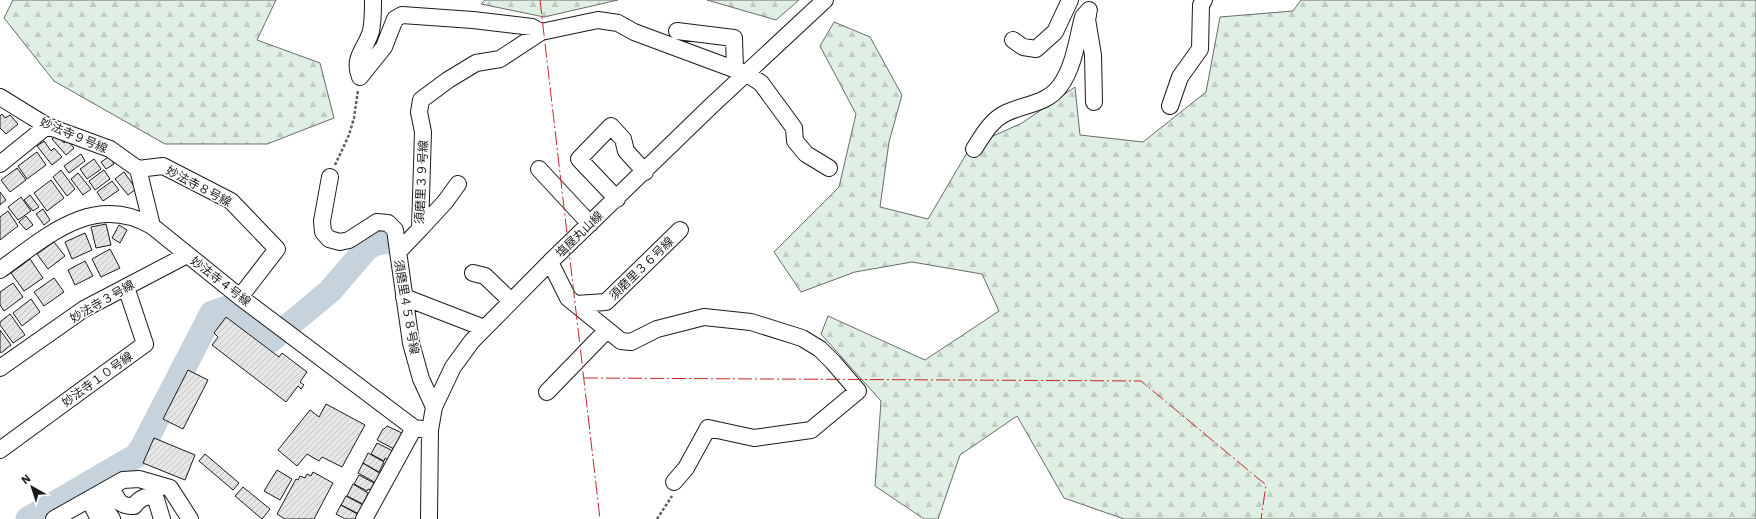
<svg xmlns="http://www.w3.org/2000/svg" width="1756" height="519" viewBox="0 0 1756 519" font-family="'IBM Plex Sans','Noto Sans JP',sans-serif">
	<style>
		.forest { fill: url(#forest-firs); stroke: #6a6a6a }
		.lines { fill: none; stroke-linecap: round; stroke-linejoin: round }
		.river { stroke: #c6d2dc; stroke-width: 25 }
		.building { fill: url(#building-hatch); stroke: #1a1a1a }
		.minor-casing { stroke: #1a1a1a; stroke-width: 18 }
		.path { stroke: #5f5f5f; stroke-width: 2.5; stroke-dasharray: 3 2; stroke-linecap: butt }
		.minor { stroke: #fff; stroke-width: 16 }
		.power { stroke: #c62828; stroke-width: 1; stroke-dasharray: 14 3 2 3; stroke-linecap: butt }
		.labels { text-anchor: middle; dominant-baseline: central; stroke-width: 3; stroke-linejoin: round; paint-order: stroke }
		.street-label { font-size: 12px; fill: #1a1a1a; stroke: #fff }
	</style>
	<defs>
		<pattern id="forest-firs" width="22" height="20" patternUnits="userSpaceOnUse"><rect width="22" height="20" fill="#e0efe3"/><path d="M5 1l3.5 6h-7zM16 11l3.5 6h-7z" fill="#c0ccc2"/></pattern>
		<pattern id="building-hatch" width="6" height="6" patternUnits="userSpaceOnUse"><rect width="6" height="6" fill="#e6e6e6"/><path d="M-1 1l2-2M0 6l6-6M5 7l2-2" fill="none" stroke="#c5c5c5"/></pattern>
	</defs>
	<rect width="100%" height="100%" fill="#fff"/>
	<path class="forest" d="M13 0H276L257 40 320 63 334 118 267 144H165L54 81 4 18Z
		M485 0H618L544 17 481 4Z
		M707 0H799L776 20Z
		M1301 0H1756V519H1124L1064 498 1017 416 960 455 938 519H924L875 486 881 401 821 334 828 316 925 360 999 311 982 274 912 262 855 272 801 292 774 252 839 187 856 114 820 46 834 22 870 37 902 95 889 142 880 207 928 219 971 146 1022 123 1075 87 1080 135 1143 142 1206 92 1220 17 1293 11Z"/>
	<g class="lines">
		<path class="river" d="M28 519 136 456 142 448 212 313 227 308 233 311 270 341 330 291 366 249 375 243 390 241"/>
	</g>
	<path class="building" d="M2 114 5 118 10 115 18 124 6 134 0 128V116Z
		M57 135 64 143 67 140 74 148 66 155 52 139Z
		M44 141 51 151 54 148 62 157 52 165 37 146Z
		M37 152 46 165 27 179 18 166Z
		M81 154 85 161 69 173 64 166Z
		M110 156 114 164 106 169 101 162Z
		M94 159 101 169 87 179 80 169Z
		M17 168 26 180 10 192 1 180Z
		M61 170 75 189 67 196 53 177Z
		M104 170 110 179 95 190 89 181Z
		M124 172 136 189 128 195 115 179Z
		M78 173 91 189 83 195 71 179Z
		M51 180 64 198 47 211 34 193Z
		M112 181 119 190 103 201 97 192Z
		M0 192 6 200 0 205Z
		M30 195 39 207 33 211 24 200Z
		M21 197 31 211 18 220 8 207Z
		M43 209 50 220 44 225 36 214Z
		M8 211 18 226 0 240V217Z
		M26 216 33 225 26 230 19 222Z
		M106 224 111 245 96 248 91 227Z
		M119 225 127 230 120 243 112 238Z
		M85 233 92 250 72 259 65 242Z
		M54 242 65 256 48 269 37 254Z
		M110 249 120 268 101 277 92 259Z
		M30 259 43 278 24 291 11 273Z
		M85 261 93 276 75 285 68 270Z
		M54 278 64 292 44 306 34 292Z
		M13 283 23 297 4 311 0 305V292Z
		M31 299 40 312 22 326 13 313Z
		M10 314 25 335 13 343 0 325V322Z
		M226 317 279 357 282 353 307 372 300 382 304 385 301 389 298 386 286 402 212 345 218 337 214 333Z
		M0 330 11 345 1 353 0 351Z
		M188 370 208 380 183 429 163 419Z
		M326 404 365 425 342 467 322 457 319 461 307 454 297 466 278 450 310 410 319 417Z
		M387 426 402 433 394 449 377 440 383 429H384Z
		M154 438 195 455 185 480 143 463Z
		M377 443 393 451 388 460 385 458 384 461 371 454Z
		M368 453 384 462 379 472 363 463Z
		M205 454 239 483 233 490 199 461Z
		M363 463 381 474 376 483 358 473Z
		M277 470 292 479 280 500 264 491Z
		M313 472 333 483 314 519H285L277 514 296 479 298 480 300 476 305 478 307 474 311 476Z
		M359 475 374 483 371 490 368 489 367 491 354 484Z
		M353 484 368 493 363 504 347 496Z
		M243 487 270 509 262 519 235 496Z
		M346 496 363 505 359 514 341 505Z
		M341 505 359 515 356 519H345L336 514Z"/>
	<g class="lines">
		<g class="minor-casing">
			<path id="minor" d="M373 0C373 10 373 22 371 31 366 49 352 57 360 77L384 47 395 19 402 15 473 20 532 27 541 32 598 20 618 23 634 32 747 74 761 83 794 128 795 141 806 154 829 168
				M1088 15 1087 19 1093 55 1094 102
				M677 31 734 38 735 69
				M1013 40 1023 47 1036 49 1055 32 1070 0
				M0 97 47 126 110 149 138 169 152 226
				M1170 106 1180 77 1200 49 1201 5 1204 0
				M974 149C983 135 991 120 1006 113 1025 104 1047 104 1060 86 1074 67 1077 40 1083 17L1089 10
				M0 164 47 126
				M138 169 163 166 231 201 277 249 240 297
				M539 169 590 224
				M330 177 322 221 323 232 329 239 340 242 349 240 377 222 388 223 395 230 411 343 421 379 434 407
				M617 199 579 159 611 126 623 139 626 151 645 172
				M420 229 445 202 458 184
				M398 252 420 229 423 132 419 112 421 100 448 80 476 63 500 59 541 32
				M550 262 568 298 621 341 631 342 657 329 704 317 751 322 802 338 820 349 833 362 858 391 811 430 754 438 708 428 686 468 674 482
				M0 270C46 237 93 192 152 226L240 297 414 428 430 430
				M473 273 485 276 511 301
				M404 297 484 328
				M576 304 606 302 680 230
				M0 368 84 309 187 255
				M547 392 607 330
				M0 450 145 344 126 287
				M111 487C117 499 119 507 134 506 140 498 145 496 155 496L162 519
				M97 495 112 519
				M89 500 99 519
				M54 519 123 480 139 479 170 488 190 519
				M364 519 414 428
				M429 519 430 430 434 407 453 367 472 341 550 262 710 107 825 0"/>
		</g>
		<path class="path" d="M335 165 349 135 354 118 358 90
			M657 519 672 496"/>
		<use href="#minor" class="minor"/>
		<path class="power" d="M540 0 600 519
			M584 378 1141 381 1266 485 1261 519"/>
	</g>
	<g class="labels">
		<g class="street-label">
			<text transform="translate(74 135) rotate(23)">妙法寺９号線</text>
			<text transform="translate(421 182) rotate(-87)">須磨里３９号線</text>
			<text transform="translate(199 186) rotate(28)">妙法寺８号線</text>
			<text transform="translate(579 234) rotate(-44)">塩屋丸山線</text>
			<text transform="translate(641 268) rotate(-44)">須磨里３６号線</text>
			<text transform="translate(221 281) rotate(38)">妙法寺４号線</text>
			<text transform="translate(102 301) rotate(-30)">妙法寺３号線</text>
			<text transform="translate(407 307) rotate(80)">須磨里４５８号線</text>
			<text transform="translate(97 379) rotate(-36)">妙法寺１０号線</text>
		</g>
	</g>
	<g transform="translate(32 487) rotate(321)" stroke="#ffffff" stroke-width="3" paint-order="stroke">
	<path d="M0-3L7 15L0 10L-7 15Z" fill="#1a1a1a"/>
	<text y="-6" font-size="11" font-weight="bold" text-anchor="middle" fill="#1a1a1a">N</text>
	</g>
</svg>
